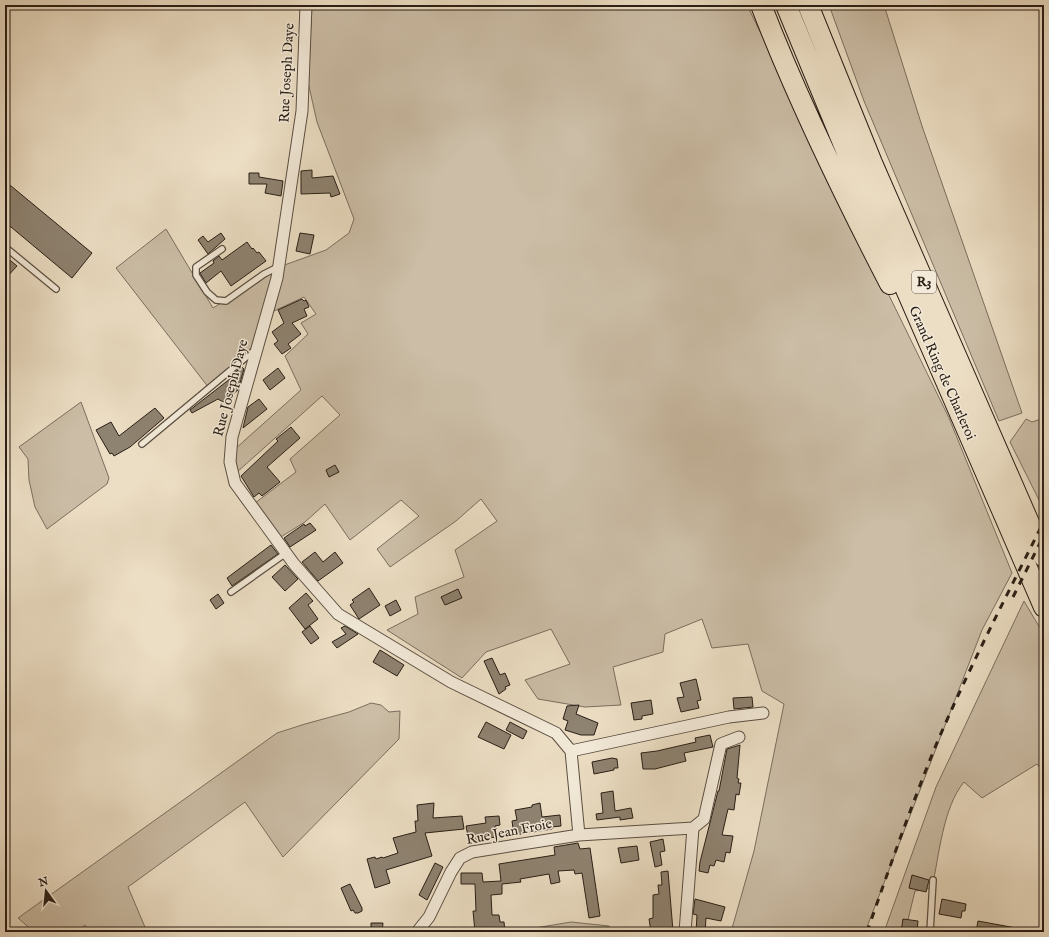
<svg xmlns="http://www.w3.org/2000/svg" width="1049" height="937" viewBox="0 0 1049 937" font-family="'IM FELL English',serif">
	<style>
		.green { fill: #cbbda6; stroke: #7a6e5e }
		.building { fill: #8e8270; stroke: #291e15 }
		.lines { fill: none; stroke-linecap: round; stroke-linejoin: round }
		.lane-casing { stroke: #5a4e41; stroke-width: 8 }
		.street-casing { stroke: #5a4e41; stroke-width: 13 }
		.highway-casing { stroke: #291e15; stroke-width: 22 }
		.lane { stroke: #f3ead9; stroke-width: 5.5 }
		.street { stroke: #f3ead9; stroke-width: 11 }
		.highway { stroke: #ecdec4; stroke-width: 20 }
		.rail { stroke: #291e15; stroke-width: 3; stroke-dasharray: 7 7; stroke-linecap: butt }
		.labels { text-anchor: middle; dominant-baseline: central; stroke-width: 3; stroke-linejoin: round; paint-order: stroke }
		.shield { fill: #f3ead9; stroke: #665b50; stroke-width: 1 }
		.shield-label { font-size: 13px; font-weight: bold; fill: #291e15 }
		.street-label { font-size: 14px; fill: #291e15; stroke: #f3ead9 }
	</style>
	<rect width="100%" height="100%" fill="#ecdec4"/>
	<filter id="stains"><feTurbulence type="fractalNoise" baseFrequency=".005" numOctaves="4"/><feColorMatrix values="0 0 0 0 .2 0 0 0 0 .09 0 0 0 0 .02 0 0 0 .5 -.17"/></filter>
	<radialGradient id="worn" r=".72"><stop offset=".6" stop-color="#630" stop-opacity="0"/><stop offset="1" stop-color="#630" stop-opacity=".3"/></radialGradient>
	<path class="green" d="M312 5H747L949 418 1012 573 982 630 865 932H731L754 851 784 704 762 691 748 644 712 648 702 619 665 634 663 652 613 667 621 705 585 707 538 699 525 680 570 664 551 629 486 652 462 678 387 630 418 614 415 597 464 577 455 550 497 521 481 499 456 521 390 567 377 549 419 516 401 500 350 540 325 504 305 522 276 540 251 506 296 472 290 459 340 415 322 396 236 473 235 449 301 390 285 356 308 334 301 323 316 314 304 297 274 311 279 271 258 348 209 388 116 268 166 229 213 308 279 267 326 250 349 233 354 219 317 122 308 82Z
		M829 5H884L922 126 1022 413 999 421 864 101Z
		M81 402 109 478 107 484 47 529 35 507 29 480 28 459 19 447Z
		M1044 418V496L1040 502 1010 442 1026 419 1032 422Z
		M1024 601 1044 635V773L1037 764 982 798 964 782C943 807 939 856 932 888L915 891 905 932H884L936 787Z
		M371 703 381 705 389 712 400 711 399 739 283 857 245 802 128 887 147 932H89L85 925 76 932H34L18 918 277 733 305 724 349 712Z
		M571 922 609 926 611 932H511Z"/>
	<path class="building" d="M312 170V178L333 176 340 194 331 197 330 193 301 194V171Z
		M249 173H259V177L283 181 281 196 265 193 267 184H249Z
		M5 181 92 253 72 278 5 222Z
		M221 233 225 239 208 254 198 240 203 236 208 242Z
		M300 233 314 235 310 254 296 251Z
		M247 242 252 249 253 248 257 253 259 252 266 261 231 286 221 271 206 283 200 273 214 263 213 261 219 256 222 260Z
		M5 256 17 266 5 279Z
		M302 299 304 301 306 300 309 307 304 309 307 316 292 323 301 334 288 344 291 348 282 354 274 344 278 341 272 332 284 323 278 310Z
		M242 367 244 369 238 390 223 402 218 399 192 413 190 410 235 375 234 373Z
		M278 368 285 378 270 390 263 380Z
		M259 399 267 409 243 428 248 407Z
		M155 408 164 418 130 447 114 456 112 453 110 454 96 430 111 422 119 436Z
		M291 427 300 438 267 467 280 482 262 496 259 493 254 497 241 476 278 441 276 439Z
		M335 465 339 472 329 477 326 470Z
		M310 523 316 530 290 547 284 538 304 524 305 526Z
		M271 545 278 554 232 586 227 578Z
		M315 552 323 562 335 552 343 563 318 581 302 562Z
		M285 565 298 579 285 591 272 577Z
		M369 588 380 605 359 619 350 605 354 602 352 600Z
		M458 589 462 598 445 605 441 597Z
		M306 593 313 601 308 605 318 619 305 629 289 608Z
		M218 594 224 603 216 609 210 600Z
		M396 600 401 610 390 616 385 606Z
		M310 626 319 638 311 644 302 632Z
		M345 626 358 634 337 648 332 642 346 634 341 628Z
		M380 650 404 665 397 676 373 662Z
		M492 658 500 675 505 673 510 685 505 687 506 689 499 694 484 661Z
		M696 679 701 700 697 701 699 708 681 712 677 698 684 697 680 683Z
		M752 697 753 707 734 709 733 698Z
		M651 700 653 714 642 716V719L634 720 631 703Z
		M579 705 576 714 598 723 594 735H581L565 730 568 721 563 719 567 706Z
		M486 722 511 735 504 749 478 737Z
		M510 722 527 731 523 739 506 730Z
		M710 735 713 747 684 753 686 761 655 769H643L641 753 657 751 696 742 695 738Z
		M740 745 737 778 739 779 738 783H741L739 795 736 794 734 810 728 809 722 835 733 836 730 853 726 852 724 862 716 860 714 866 710 865 708 873 699 871 700 862 718 791H719L727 749Z
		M612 758 617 759 618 768H614V770L594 774 592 762Z
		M613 791 615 811 631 808 633 818 620 820V817L597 820 596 814 603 813 601 793Z
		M434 803 433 818 462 816 464 829 425 833 432 856 386 870 390 883 375 888 367 859 375 857 376 859 382 857 383 858 398 853 393 838 416 832 415 821H418L417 805Z
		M540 803 542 817 560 815 561 826 552 827V829L514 835 512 821 517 820 515 810 532 807V805Z
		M499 816 500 825 495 826 496 837 469 841 466 826 486 823 485 817Z
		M663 839 665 851 660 852 662 865 655 867 650 842Z
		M578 843 580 849 590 848 600 916 589 918 582 873 575 874 574 870 558 871 560 882 551 884 549 874 520 879 521 882 502 884V894L491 895 492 915H499L500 922H504L505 932H475L473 911H476L475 884H461V873H482L483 882 501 881 499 864 555 855 554 847Z
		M637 846 639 860 621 863 618 848Z
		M435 863 443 867 427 900 419 895Z
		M668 871 673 931 651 932 649 919 653 918V895L659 894 658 885H662L661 872Z
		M912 875 929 880 926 892 909 888Z
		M350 884 362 908V911L358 913H355L353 910 351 911 341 888Z
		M695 899 725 907 721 921 706 918 705 932H696L697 915 693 914Z
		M942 899 966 904 965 911H962L961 918 939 914Z
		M903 919 918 921 917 932H901Z
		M978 921 1016 928V932H976Z
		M371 923H383L382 932H371Z"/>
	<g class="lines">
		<g class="lane-casing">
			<path id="lane" d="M5 247 56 289
				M222 249 196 267V275L207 292 216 300 226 301 264 274 278 267
				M142 444 256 349
				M231 592 286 553
				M930 932 933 880"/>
		</g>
		<g class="street-casing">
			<path id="street" d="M306 5 302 111 277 278 232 437 230 462 235 483 294 564 338 614 451 682 556 733 571 751
				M579 835 571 751 729 717 763 713
				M417 932 429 917 451 872 460 858 472 852 579 835 693 828
				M685 932 693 828 704 819 721 744 739 737"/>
		</g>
		<g class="highway-casing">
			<path id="highway" d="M761 5C798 101 843 193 890 284
				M786 5 855 172 1044 607
				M808 5 872 163 1044 557"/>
		</g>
		<use href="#lane" class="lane"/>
		<use href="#street" class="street"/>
		<use href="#highway" class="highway"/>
		<path class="rail" d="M1013 597 1044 535
			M867 932C889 869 911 806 936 745 969 668 1007 595 1044 521"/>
	</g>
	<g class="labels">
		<rect class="shield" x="912" y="271" width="24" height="22" rx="3"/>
		<g class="shield-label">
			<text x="924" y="282">R3</text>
		</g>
		<g class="street-label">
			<text transform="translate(287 73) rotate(-87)">Rue Joseph Daye</text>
			<text transform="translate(942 373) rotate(66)">Grand Ring de Charleroi</text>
			<text transform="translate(231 388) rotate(-75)">Rue Joseph Daye</text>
			<text transform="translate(509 832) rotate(-11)">Rue Jean Froie</text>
		</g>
	</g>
	<rect width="1049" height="937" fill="none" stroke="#ecdec4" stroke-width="20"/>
	<rect x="6" y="6" width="1037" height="925" fill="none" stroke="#291e15" stroke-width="2"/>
	<rect x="10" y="10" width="1029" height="917" fill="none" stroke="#291e15"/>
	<g transform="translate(46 891) rotate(345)" stroke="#f3ead9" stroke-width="3" paint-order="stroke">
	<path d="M0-3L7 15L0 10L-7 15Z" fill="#291e15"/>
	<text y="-6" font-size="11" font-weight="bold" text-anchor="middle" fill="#291e15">N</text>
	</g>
	<rect width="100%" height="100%" filter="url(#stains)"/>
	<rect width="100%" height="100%" fill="url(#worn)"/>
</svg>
